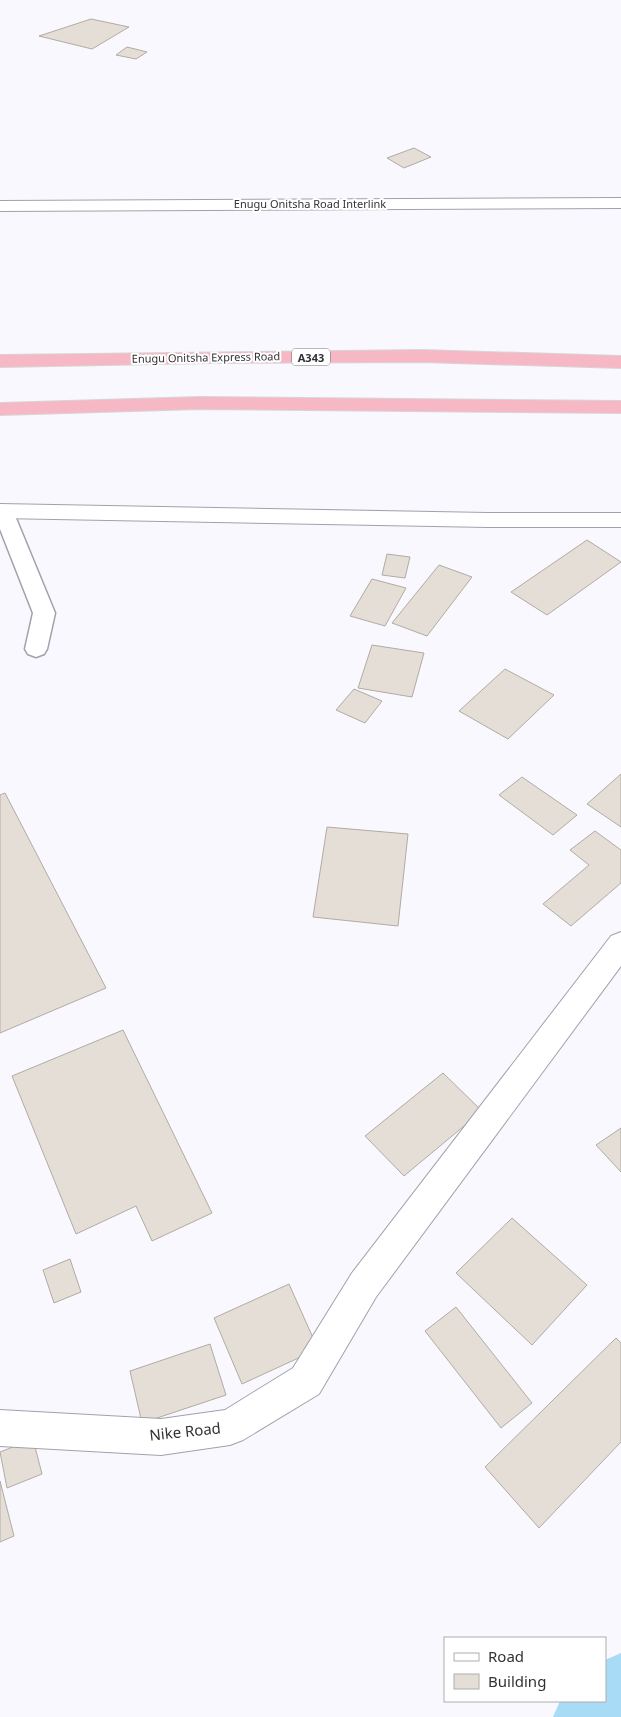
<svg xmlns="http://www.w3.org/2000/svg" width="621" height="1717" viewBox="0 0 621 1717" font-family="'Noto Sans',sans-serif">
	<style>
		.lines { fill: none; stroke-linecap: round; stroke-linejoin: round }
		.river { fill: #a8dbf5; fill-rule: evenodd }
		.building { fill: #e5ded6; stroke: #b1aba3 }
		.service-casing { stroke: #a2a1ab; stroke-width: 3 }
		.minor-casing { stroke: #a2a1ab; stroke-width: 2 }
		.tertiary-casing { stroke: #a2a1ab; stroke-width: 2 }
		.trunk-casing { stroke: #d6d6d7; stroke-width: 2 }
		.service { fill: #fff; fill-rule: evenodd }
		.minor { fill: #fff; fill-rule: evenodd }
		.tertiary { fill: #fff; fill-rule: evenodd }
		.trunk { fill: #f6b8c4; fill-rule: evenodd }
		.labels { text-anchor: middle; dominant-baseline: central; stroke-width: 4; stroke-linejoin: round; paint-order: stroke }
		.far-street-label { font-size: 11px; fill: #323135; stroke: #fff }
		.shield { fill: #fff; stroke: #706f72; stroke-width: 1 }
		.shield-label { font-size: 11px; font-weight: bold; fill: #323135 }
		.near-street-label { font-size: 15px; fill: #323135; stroke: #fff }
	</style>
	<rect width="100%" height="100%" fill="#f9f8fe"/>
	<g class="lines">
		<path class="river" d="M621 1653V1717H553L560 1701H605V1660Z"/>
	</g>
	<path class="building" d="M91 19 129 27 92 49 39 36Z
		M127 47 147 52 136 59 116 55Z
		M414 148 431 157 404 168 387 158Z
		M587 540 621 562 547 615 511 592Z
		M387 554 410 557 405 578 382 575Z
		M439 565 472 577 427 636 392 623Z
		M372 579 406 588 385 626 350 616Z
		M372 645 424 653 412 697 358 688Z
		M505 669 554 695 508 739 459 711Z
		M354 689 382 701 365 723 336 710Z
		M621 774V827L587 804Z
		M522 777 577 815 553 835 499 795Z
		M5 793 106 988 0 1033V795Z
		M327 827 408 834 398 926 313 917Z
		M595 831 621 850V883L571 926 543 904 589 865 570 850Z
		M123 1030 212 1213 152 1241 136 1206 76 1234 12 1076Z
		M443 1073 482 1111 404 1176 365 1136Z
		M621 1128V1172L596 1145Z
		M512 1218 587 1285 532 1345 456 1273Z
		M70 1259 81 1292 54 1303 43 1270Z
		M289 1284 318 1349 242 1384 214 1318Z
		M456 1307 532 1403 501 1428 425 1331Z
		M616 1338 621 1343V1442L539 1528 485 1467Z
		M210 1344 226 1395 142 1423 130 1371Z
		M33 1439 42 1474 7 1488 0 1452Z
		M0 1481 14 1536 0 1542Z"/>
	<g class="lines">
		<g class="service-casing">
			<path id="service" d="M0 505 10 507 13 511 55 613 47 649 44 654 36 657 28 654 25 649 33 613 0 529Z"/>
		</g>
		<g class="minor-casing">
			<path id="minor" d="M621 932V966L376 1297 319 1394 243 1440 230 1445 161 1455 0 1446V1410L161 1419 225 1410 293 1368 352 1273 611 936Z"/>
		</g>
		<g class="tertiary-casing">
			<path id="tertiary" d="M621 198V208L0 211V201Z
				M0 504 488 513H621V527H488L0 518Z"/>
		</g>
		<g class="trunk-casing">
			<path id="trunk" d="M422 350 621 356V368L422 362 211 363 0 367V355Z
				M199 397 621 401V413L199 409 0 415V403Z"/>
		</g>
		<use href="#service" class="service"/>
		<use href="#minor" class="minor"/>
		<use href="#tertiary" class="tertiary"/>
		<use href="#trunk" class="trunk"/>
	</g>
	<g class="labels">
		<g class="far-street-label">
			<text x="310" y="203">Enugu Onitsha Road Interlink</text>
			<text transform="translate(206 357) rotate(-1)">Enugu Onitsha Express Road</text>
		</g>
		<rect class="shield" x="292" y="348.5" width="38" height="17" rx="4"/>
		<g class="shield-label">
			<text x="311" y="357">A343</text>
		</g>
		<g class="near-street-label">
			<text transform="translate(185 1431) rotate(-6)">Nike Road</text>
		</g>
	</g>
	<rect x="444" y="1637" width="162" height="65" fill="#ffffff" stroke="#adadae"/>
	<rect x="454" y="1653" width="25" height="8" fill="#ffffff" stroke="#adadae"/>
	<text x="488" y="1662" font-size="15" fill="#323135">Road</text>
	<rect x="454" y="1674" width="25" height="15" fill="#e5ded6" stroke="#adadae"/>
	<text x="488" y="1687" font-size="15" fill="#323135">Building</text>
</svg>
